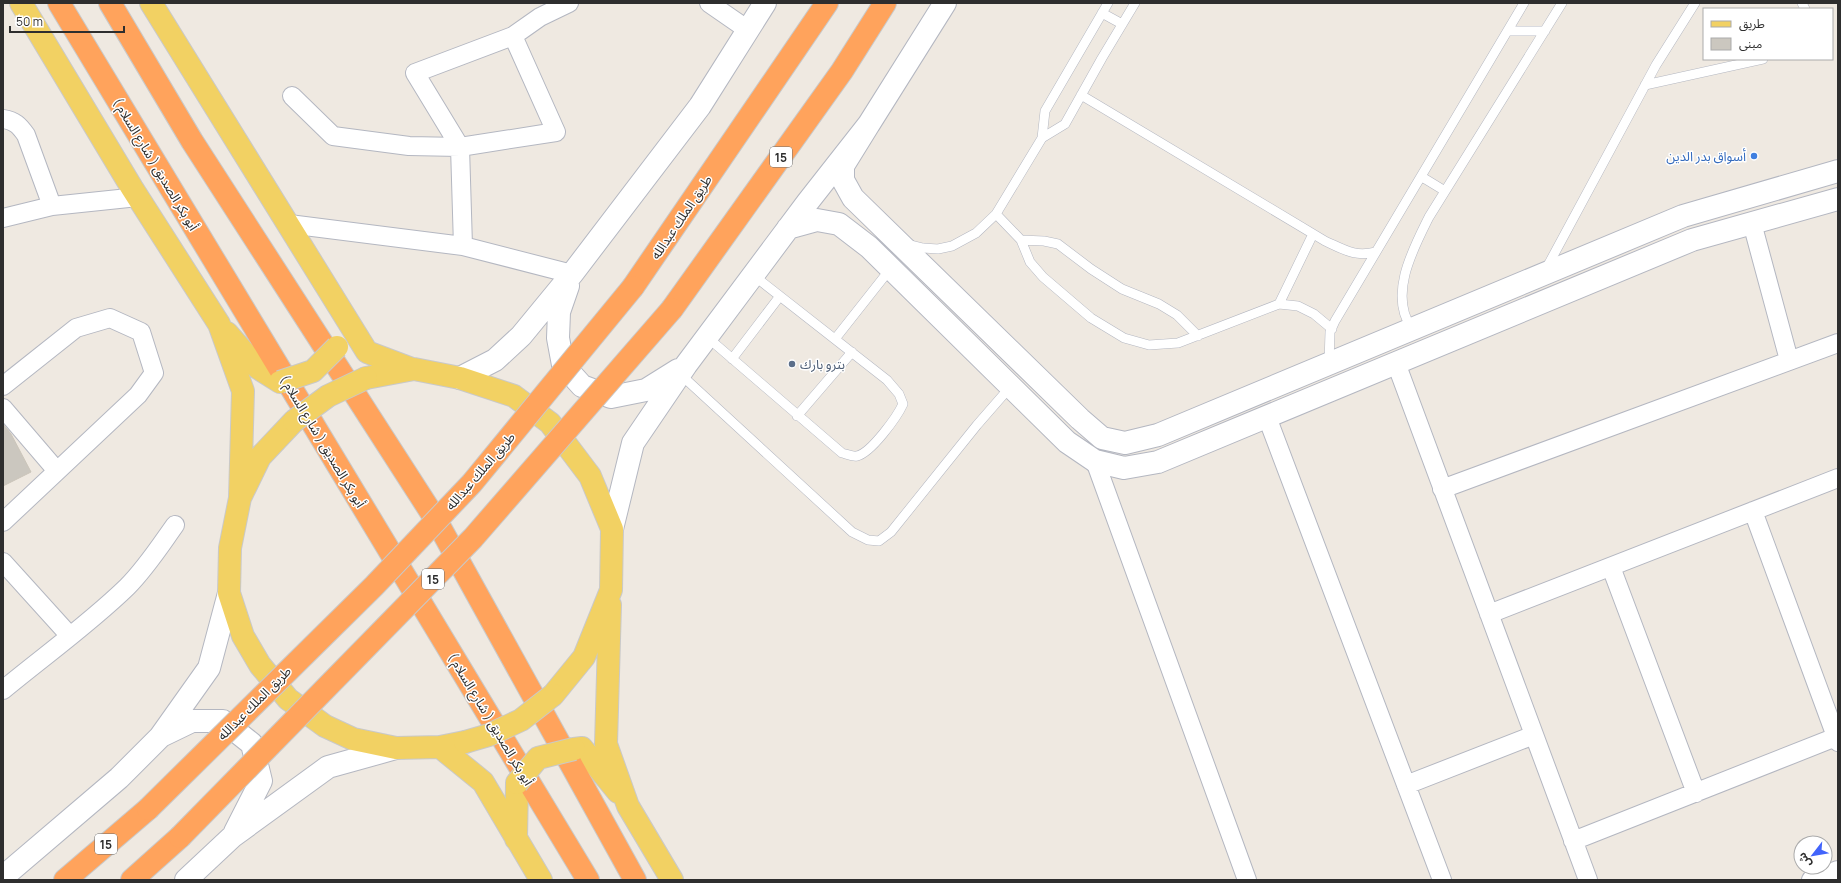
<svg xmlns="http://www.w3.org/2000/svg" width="1841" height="883" viewBox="0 0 1841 883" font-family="Manrope,'Noto Sans Arabic',sans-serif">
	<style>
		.building { fill: #cbc7bf; stroke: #cbc5ba }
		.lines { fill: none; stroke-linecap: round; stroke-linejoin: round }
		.service-casing { stroke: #b4b7c1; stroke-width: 10 }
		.minor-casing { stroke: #b4b7c1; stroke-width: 20 }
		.secondary-casing { stroke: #b4b7c1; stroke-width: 24 }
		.primary-casing { stroke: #c9c9c9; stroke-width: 24 }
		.motorway-casing { stroke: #c9c9c9; stroke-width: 24 }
		.service { stroke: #fff; stroke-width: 9 }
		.minor { stroke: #fff; stroke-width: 18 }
		.secondary { stroke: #fff; stroke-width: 22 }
		.primary { stroke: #f2d163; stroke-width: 22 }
		.motorway { stroke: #ffa35c; stroke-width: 22 }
		.primary-bridge-casing { stroke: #c9c9c9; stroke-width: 24; stroke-linecap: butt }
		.motorway-bridge-casing { stroke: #c9c9c9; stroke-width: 24; stroke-linecap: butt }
		.primary-bridge { stroke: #f2d163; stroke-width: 22 }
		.motorway-bridge { stroke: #ffa35c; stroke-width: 22 }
		.shop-dot { fill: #3f7fe0; stroke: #fff; stroke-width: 1.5 }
		.service-dot { fill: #5c6f8a; stroke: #fff; stroke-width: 1.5 }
		.labels { text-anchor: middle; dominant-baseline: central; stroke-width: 3; stroke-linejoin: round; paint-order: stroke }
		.shield { fill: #fff; stroke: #6d6d6d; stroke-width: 1 }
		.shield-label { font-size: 12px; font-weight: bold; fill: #2e2e2e }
		.shop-label { font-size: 13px; fill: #366cbe; stroke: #fff; text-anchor: end }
		.street-label { font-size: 13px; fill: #2e2e2e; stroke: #fff }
		.service-label { font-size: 13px; fill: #4e5e75; stroke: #fff; text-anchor: start }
	</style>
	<rect width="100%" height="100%" fill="#efe9e1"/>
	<path class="building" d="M3 424 11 434 31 472 3 486Z"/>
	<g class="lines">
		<g class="service-casing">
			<path id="service" d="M1802 3 1805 9
				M1102 13 1122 24
				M1508 31H1545
				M1645 85 1763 59
				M1081 95 1325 241C1345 250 1354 257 1376 252
				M1042 138 1065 124 1102 58 1135 3
				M1422 177 1445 191
				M996 214 1021 240 1030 262 1043 277 1091 318 1124 338 1149 345 1178 343 1279 304 1298 306 1314 314 1332 329
				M1021 240 1044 241 1058 244 1091 269 1122 289 1159 304 1177 315 1198 336
				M907 244 923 248 938 249 952 246 976 233 996 214 1042 138 1045 111 1108 3
				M1546 269 1656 65 1695 3
				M1279 304 1313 234
				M1412 329C1388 295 1413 249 1429 217L1562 3
				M707 337 842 453C846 454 852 457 857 456 871 453 897 417 903 404L899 394 887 380 753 275
				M835 339 891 268
				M732 359 780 296
				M1329 363 1330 332 1335 321 1524 3
				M679 373 852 532 868 540 879 541 891 532 977 425 1011 386
				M797 416 852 352"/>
		</g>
		<g class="minor-casing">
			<path id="minor" d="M709 3 748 30
				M292 96 333 136 409 146 460 147 556 132 513 36
				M3 119C15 121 19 125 26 135L52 206
				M3 218 52 206 138 197
				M1752 223 1789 360
				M289 224 463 246 572 274
				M463 246 460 147 415 73 513 36 540 17 569 3
				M1396 363 1588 880
				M3 386 76 328 110 318 141 332 154 373 138 395 3 522
				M3 408 57 471
				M1267 417 1442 880
				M1095 461 1247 880
				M1442 489 1838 343
				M1753 511 1838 742
				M3 562 70 636
				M1611 567 1696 793
				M1489 614 1838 478
				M3 690C44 656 89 624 127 587 146 568 160 546 175 525
				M1406 785 1534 735
				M1573 841 1836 737
				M1811 880 1838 870"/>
		</g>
		<g class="secondary-casing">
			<path id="secondary" d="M869 124 843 166V180L853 198 1080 419 1102 438 1125 443 1158 435 1683 216 1838 171
				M788 228 817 220 839 224 869 247 1067 442 1095 461 1124 468 1158 462 1692 240 1838 199
				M568 286 559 312 558 338 563 365 582 386 611 397 646 390 678 370
				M460 378 495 360 521 336 572 274 700 106 765 3
				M612 529 633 443 686 365 807 203 869 124 945 3
				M161 736 192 721H223L252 744 261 781 235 832
				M3 877 119 778 160 737 209 668 229 593
				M186 880 233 836 328 767 396 748"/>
		</g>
		<g class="primary-casing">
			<path id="primary" d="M21 3 132 188 219 324 243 391 240 498
				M151 3 367 352 412 369
				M227 333 258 368 280 382
				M366 378 414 369 460 378 514 396 550 423 590 476 612 529 611 590 584 657 553 695
				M294 421 260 457 240 498 230 548 229 593 243 636 260 665 288 699 325 726 353 739 396 748 440 747 465 742
				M610 605 606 744 628 806 672 880
				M440 747 483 782 541 880
				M574 749 582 748 618 792
				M516 839 517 783"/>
		</g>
		<g class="motorway-casing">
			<path id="motorway" d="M59 3 588 880
				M110 3 192 141 436 520 635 880
				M633 287 827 3
				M672 309 842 71 885 3
				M65 880 148 809
				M132 880 180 837"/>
		</g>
		<use href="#service" class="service"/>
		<use href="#minor" class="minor"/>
		<use href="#secondary" class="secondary"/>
		<use href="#primary" class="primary"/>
		<use href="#motorway" class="motorway"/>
		<g class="primary-bridge-casing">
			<path id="primary-bridge" d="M280 382 313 371 337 347
				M294 421 328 396 366 378
				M465 742 489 735 521 720 553 695
				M517 783 538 758 574 749"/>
		</g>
		<g class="motorway-bridge-casing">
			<path id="motorway-bridge" d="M148 809 374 586 472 483 633 287
				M180 837 473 538 672 309"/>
		</g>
		<use href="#primary-bridge" class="primary-bridge"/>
		<use href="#motorway-bridge" class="motorway-bridge"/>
	</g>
	<circle class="shop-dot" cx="1754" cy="156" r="4"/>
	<circle class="service-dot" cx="792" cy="364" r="4"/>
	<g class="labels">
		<g class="shield">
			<rect x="770" y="147" width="22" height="20" rx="3"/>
			<rect x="422" y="569" width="22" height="20" rx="3"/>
			<rect x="95" y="834" width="22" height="20" rx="3"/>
		</g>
		<g class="shield-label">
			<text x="781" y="157">15</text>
			<text x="433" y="579">15</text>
			<text x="106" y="844">15</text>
		</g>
		<g class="shop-label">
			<text x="1746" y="156">أسواق بدر الدين</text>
		</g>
		<g class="street-label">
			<text transform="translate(156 164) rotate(59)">( شارع السلام ) أبو بكر الصديق</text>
			<text transform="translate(681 217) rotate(-56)">طريق الملك عبدالله</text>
			<text transform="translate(323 441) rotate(59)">( شارع السلام ) أبو بكر الصديق</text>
			<text transform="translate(480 471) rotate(-49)">طريق الملك عبدالله</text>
			<text transform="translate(254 703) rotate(-45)">طريق الملك عبدالله</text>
			<text transform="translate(491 719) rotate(59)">( شارع السلام ) أبو بكر الصديق</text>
		</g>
		<g class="service-label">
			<text x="800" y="364">بترو بارك</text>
		</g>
	</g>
	<rect width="1841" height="883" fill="none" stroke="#2e2e2e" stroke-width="8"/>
	<rect x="1703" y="8" width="130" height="52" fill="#ffffff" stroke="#ababab"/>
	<rect x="1711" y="21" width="20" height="6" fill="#f2d163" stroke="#ababab"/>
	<text x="1739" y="28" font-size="12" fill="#2e2e2e">طريق</text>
	<rect x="1711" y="38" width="20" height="12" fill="#cbc7bf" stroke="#ababab"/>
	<text x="1739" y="48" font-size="12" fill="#2e2e2e">مبنى</text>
	<g transform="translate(1813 855) rotate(239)"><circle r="19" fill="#ffffff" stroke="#ababab"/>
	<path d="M0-3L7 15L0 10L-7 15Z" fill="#4264fb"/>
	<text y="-6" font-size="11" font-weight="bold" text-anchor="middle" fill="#2e2e2e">ش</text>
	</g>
	<path d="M10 26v6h114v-6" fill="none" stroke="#2e2e2e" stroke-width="2"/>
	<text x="16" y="26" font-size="12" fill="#2e2e2e" stroke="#ffffff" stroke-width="3" paint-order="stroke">50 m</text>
</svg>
